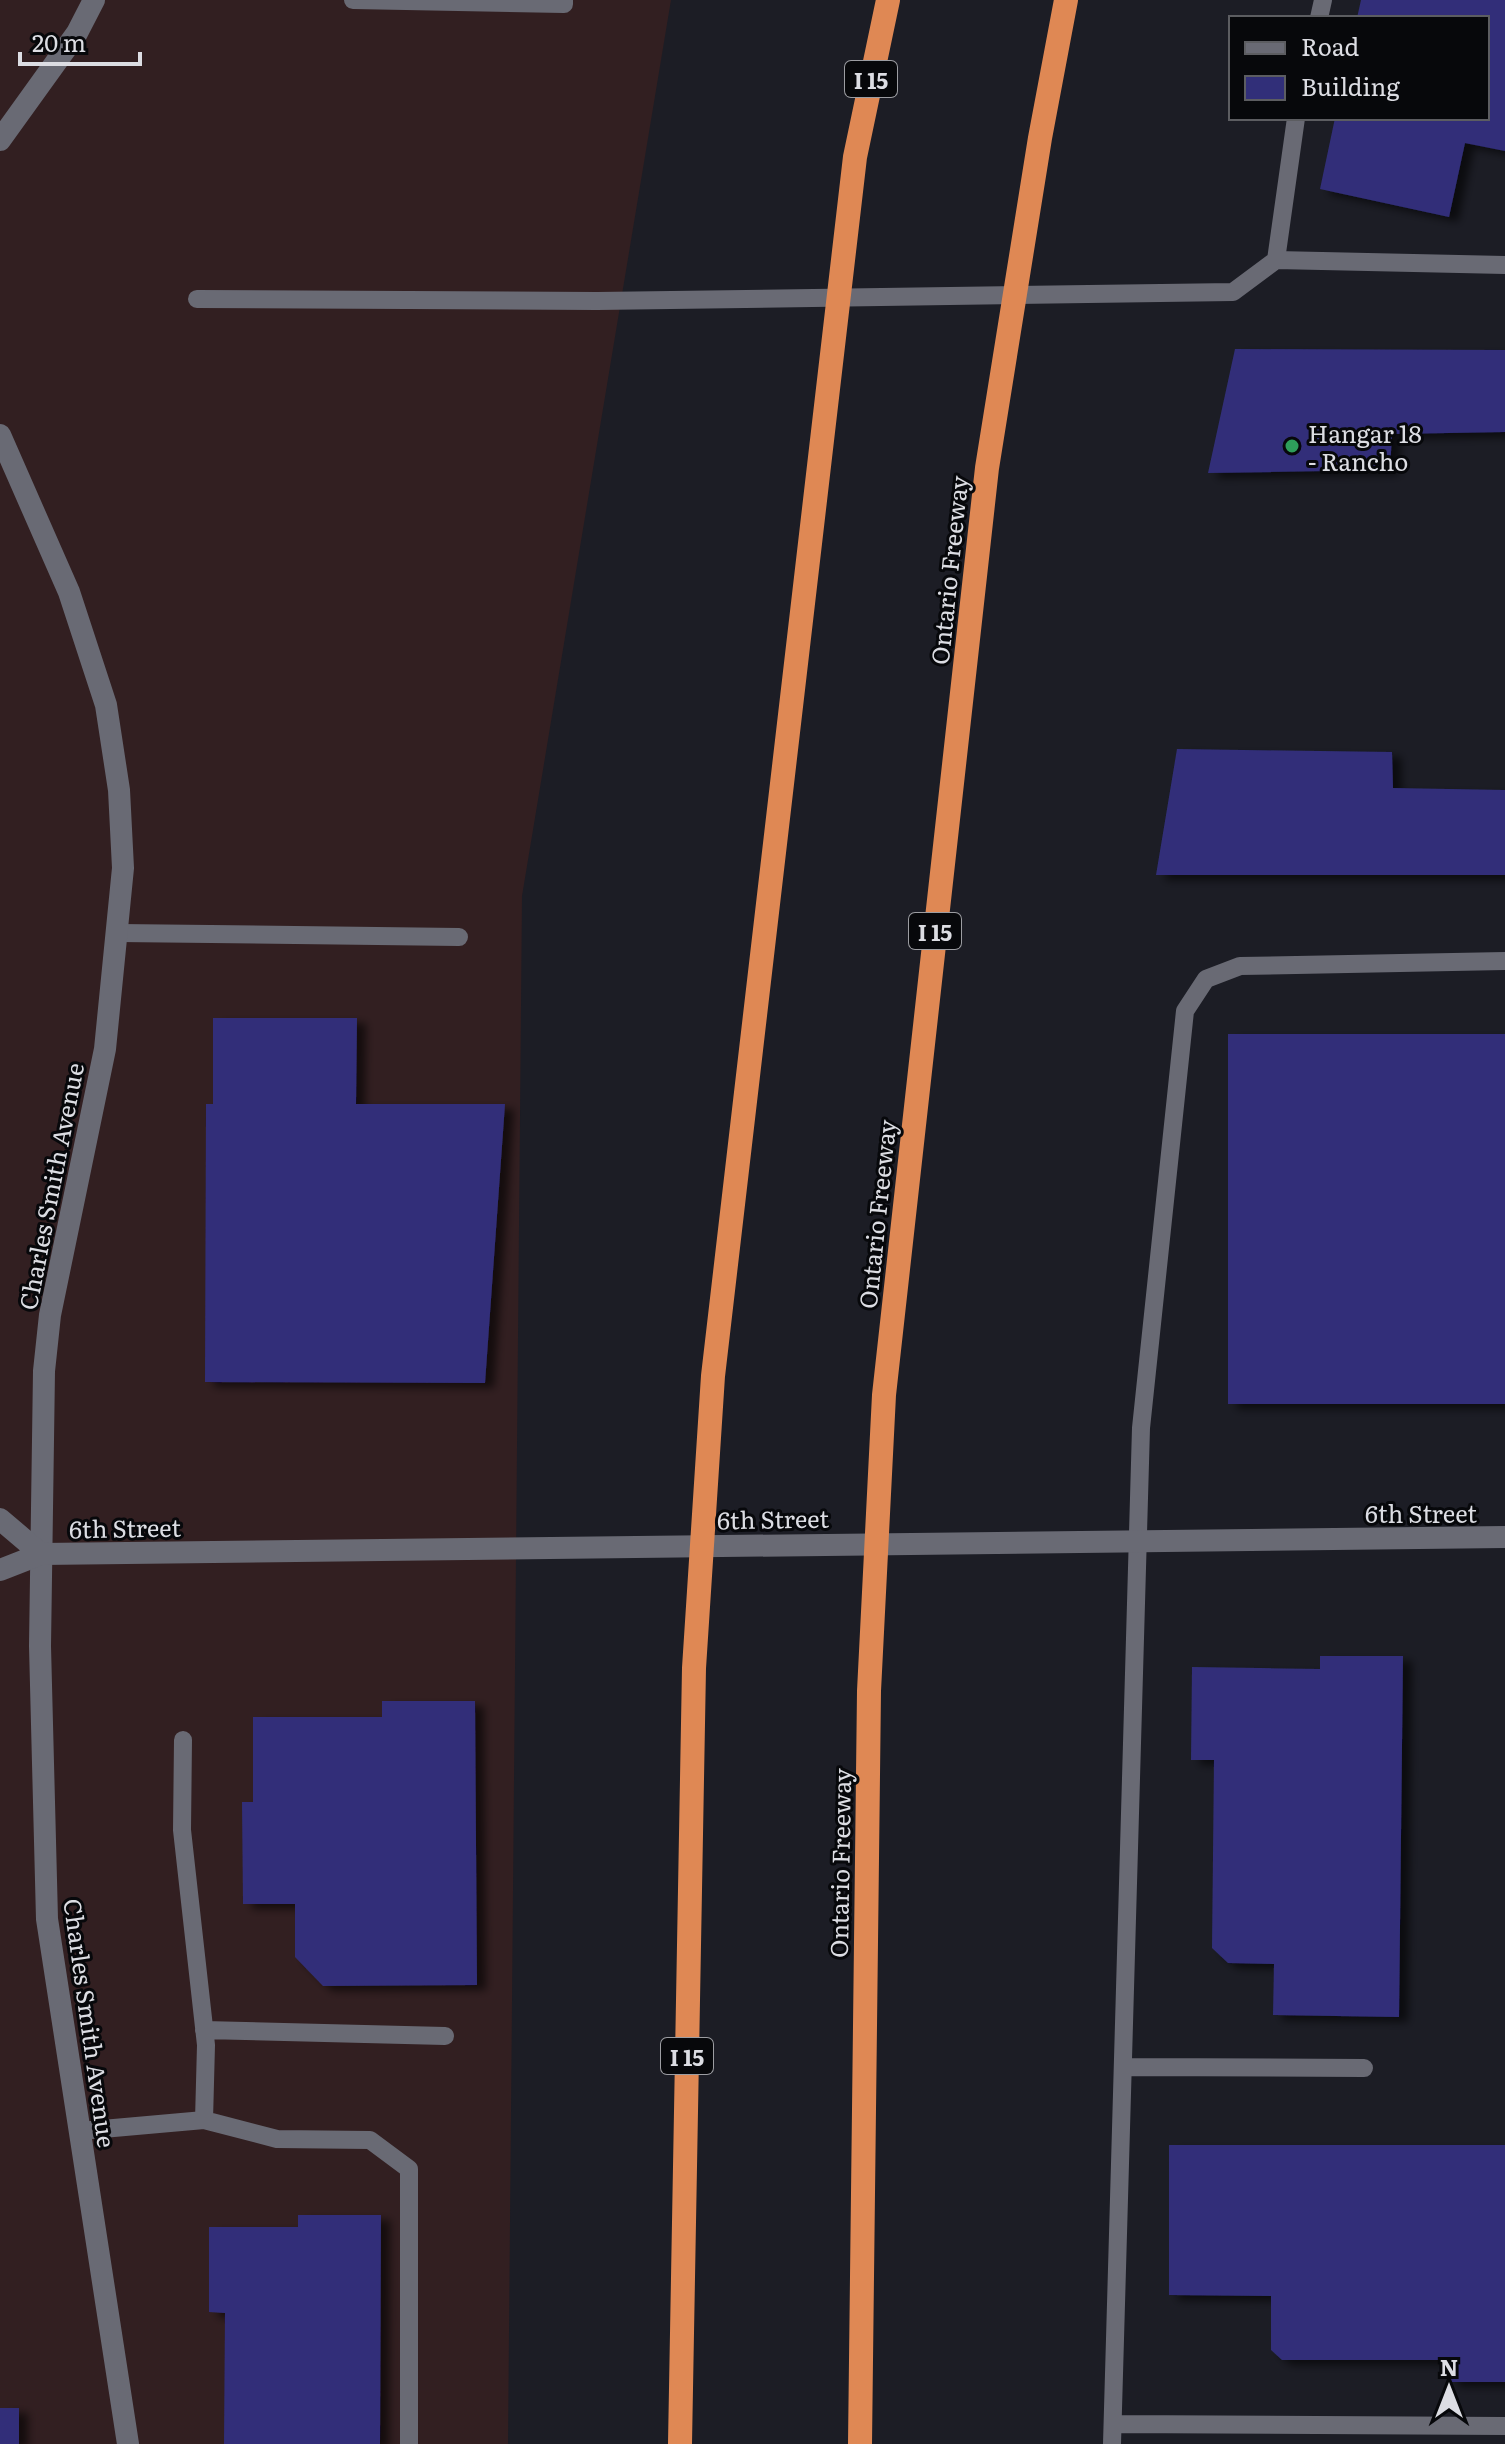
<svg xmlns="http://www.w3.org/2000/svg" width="1505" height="2444" viewBox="0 0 1505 2444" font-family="Literata,serif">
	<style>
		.industrial { fill: #321f21 }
		.building { fill: #312f79; filter: url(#shadow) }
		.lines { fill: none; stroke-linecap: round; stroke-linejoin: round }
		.service { stroke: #696a74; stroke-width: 18 }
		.minor { stroke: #696a74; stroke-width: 22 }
		.tertiary { stroke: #696a74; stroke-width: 22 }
		.secondary { stroke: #696a74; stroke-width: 22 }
		.motorway { stroke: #df8854; stroke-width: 24 }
		.leisure-dot { fill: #2e9e5b; stroke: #07080b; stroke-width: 3 }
		.labels { text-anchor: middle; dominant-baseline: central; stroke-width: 6; stroke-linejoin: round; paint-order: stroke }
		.shield { fill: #07080b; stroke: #9c9da2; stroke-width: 2 }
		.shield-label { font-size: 22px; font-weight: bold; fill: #dcdde3 }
		.poi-label { font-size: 24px; fill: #dcdde3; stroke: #07080b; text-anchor: start }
		.street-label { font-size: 24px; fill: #dcdde3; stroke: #07080b }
	</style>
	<defs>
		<filter id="shadow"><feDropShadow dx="9" dy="5" stdDeviation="4" flood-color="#0009"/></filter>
	</defs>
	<rect width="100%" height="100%" fill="#1c1d25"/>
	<path class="industrial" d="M0 0H671L522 896 508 2444H0Z"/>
	<path class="building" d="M1361 0H1505V151L1465 143 1449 217 1320 189 1335 118H1487V18H1357Z
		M1235 349 1505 350V432L1392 434 1390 470 1208 473Z
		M1177 749 1392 752 1393 788 1505 790V875H1156Z
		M213 1018H357L356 1104H505L485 1383 205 1382 206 1104H213Z
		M1228 1034H1505V1404H1228Z
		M1320 1656H1403L1399 2017 1273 2015 1274 1964 1228 1963 1212 1948 1214 1760H1191L1192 1667 1320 1669Z
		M382 1701H475L477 1985 323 1986 295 1957V1904H243L242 1802H253V1717H382Z
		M1169 2145H1505V2382H1449V2360H1282L1271 2350V2296L1169 2295Z
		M298 2215H381L380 2444H224L225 2313 209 2312V2227H298Z
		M0 2408H19V2444H0Z"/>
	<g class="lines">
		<path class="service" d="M353 0 564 4V0
			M1319 18 1323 0
			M1296 118 1276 260 1505 265
			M197 299 597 301 1233 292 1276 260
			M119 933 459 937
			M183 1740 182 1830 206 2045 204 2120
			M204 2030 445 2036
			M1124 2067 1364 2068
			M80 2131 204 2120 277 2139 370 2140 409 2169V2444
			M1113 2424 1505 2426
			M1112 2444 1141 1428 1185 1011 1206 979 1240 966 1505 961"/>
		<path class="minor" d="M0 435 69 592 106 705 119 790 123 868 105 1049 50 1315 44 1371 40 1646 47 1919 128 2444"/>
		<path class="tertiary" d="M0 1519 41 1554
			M0 1570 41 1554 1505 1537"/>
		<path class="secondary" d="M0 140 77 33 94 0"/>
		<path class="motorway" d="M680 2444 694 1668 713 1376 855 157 888 0
			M860 2444 869 1691 884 1395 987 468 1040 138 1066 0"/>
	</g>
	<circle class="leisure-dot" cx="1292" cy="446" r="8"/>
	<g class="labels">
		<g class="shield">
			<rect x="845" y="61" width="52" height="36" rx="6"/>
			<rect x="909" y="913" width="52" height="36" rx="6"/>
			<rect x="661" y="2038" width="52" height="36" rx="6"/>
		</g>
		<g class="shield-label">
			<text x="871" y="79">I 15</text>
			<text x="935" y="931">I 15</text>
			<text x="687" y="2056">I 15</text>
		</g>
		<g class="poi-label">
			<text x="1308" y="432">Hangar 18<tspan x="1308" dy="28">- Rancho</tspan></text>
		</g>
		<g class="street-label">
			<text transform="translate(948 570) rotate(-84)">Ontario Freeway</text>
			<text transform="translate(50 1186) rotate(-79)">Charles Smith Avenue</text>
			<text transform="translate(876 1214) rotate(-84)">Ontario Freeway</text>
			<text x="1421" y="1512">6th Street</text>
			<text transform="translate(773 1518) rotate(-1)">6th Street</text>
			<text transform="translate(125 1527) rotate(-1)">6th Street</text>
			<text transform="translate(839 1863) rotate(-89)">Ontario Freeway</text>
			<text transform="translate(91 2023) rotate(82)">Charles Smith Avenue</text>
		</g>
	</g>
	<rect x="1229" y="16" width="260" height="104" fill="#07080b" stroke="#5c5d61" stroke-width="2"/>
	<rect x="1245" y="42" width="40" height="12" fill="#696a74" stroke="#5c5d61" stroke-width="2"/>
	<text x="1301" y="56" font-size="24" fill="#dcdde3">Road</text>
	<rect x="1245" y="76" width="40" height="24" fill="#312f79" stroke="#5c5d61" stroke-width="2"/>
	<text x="1301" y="96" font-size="24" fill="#dcdde3">Building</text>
	<g transform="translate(1449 2388)" stroke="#07080b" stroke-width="6" paint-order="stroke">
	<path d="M0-6L14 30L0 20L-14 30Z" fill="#dcdde3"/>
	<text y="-12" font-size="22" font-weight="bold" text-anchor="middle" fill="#dcdde3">N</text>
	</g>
	<path d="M20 52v12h120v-12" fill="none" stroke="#dcdde3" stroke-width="4"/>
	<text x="32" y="52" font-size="24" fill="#dcdde3" stroke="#07080b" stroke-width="6" paint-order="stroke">20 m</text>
</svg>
